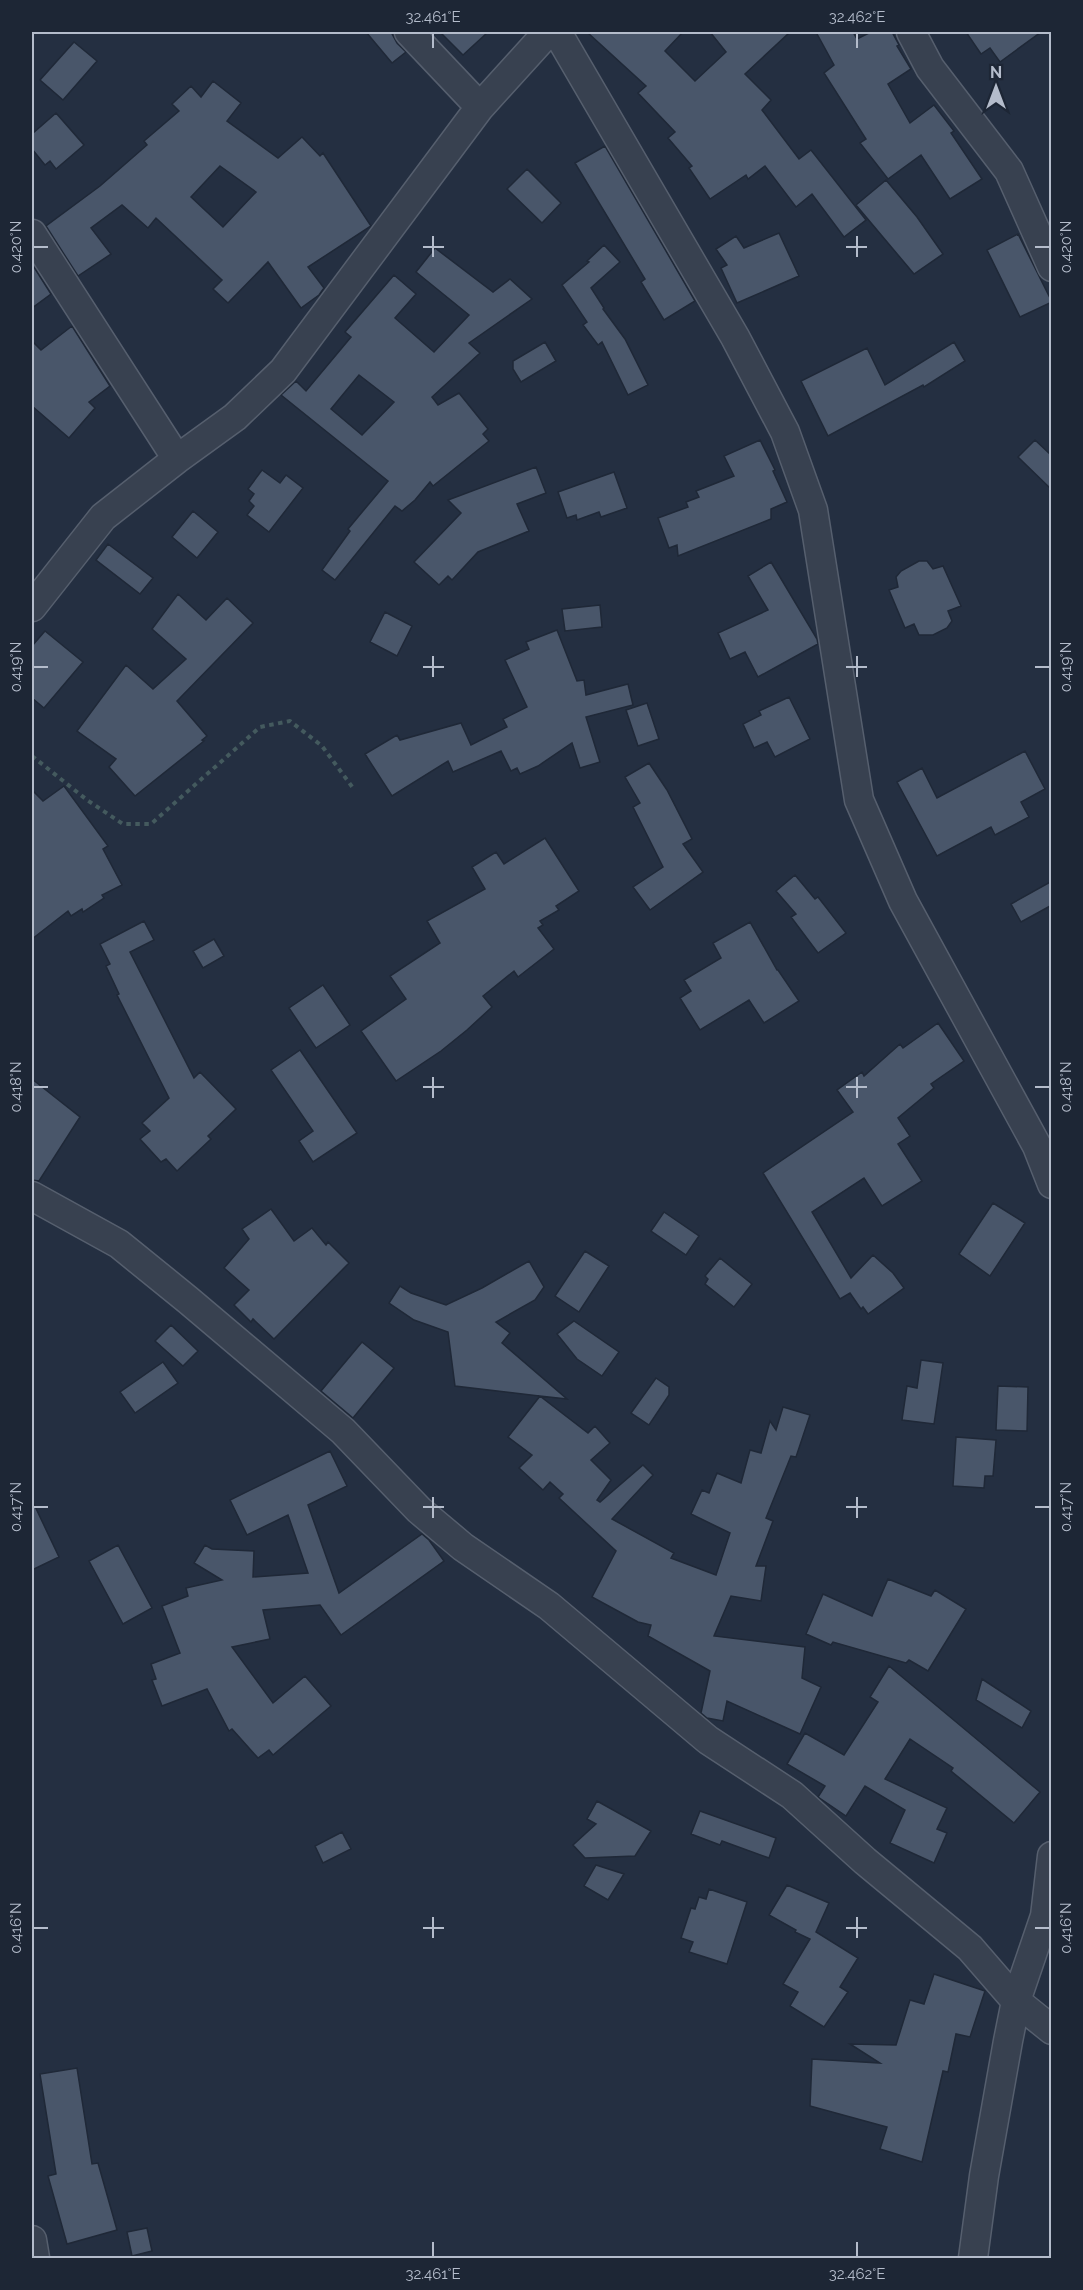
<svg xmlns="http://www.w3.org/2000/svg" width="1083" height="2290" viewBox="0 0 1083 2290" font-family="Raleway,sans-serif">
	<style>
		.building { fill: #49566a; stroke: #1f2837; stroke-width: 1.5; fill-rule: evenodd }
		.lines { fill: none; stroke-linecap: round; stroke-linejoin: round }
		.minor-casing { stroke: #565f6e; stroke-width: 31 }
		.path { stroke: #445a5e; stroke-width: 4; stroke-dasharray: 4.5 4.5; stroke-linecap: butt }
		.minor { stroke: #384150; stroke-width: 28 }
		.ticks { fill: none; stroke: #b4bccb; stroke-width: 2 }
		.neatline { fill: none; stroke: #b4bccb; stroke-width: 2 }
		.ticks-label { font-size: 15px; text-anchor: middle; fill: #b4bccb }
	</style>
	<rect width="100%" height="100%" fill="#242f41"/>
	<path class="building" d="M366 32H391L397 43 406 52 392 63Z
		M440 32H488L463 55Z
		M587 32H683L665 51 695 81 726 52 710 32H790L745 74 771 100 762 110 799 159 811 150 866 220 844 237 812 194 796 207 765 166 748 179 746 175 710 199 689 168 692 166 668 138 675 132 638 93 646 86Z
		M816 32H853L857 39 871 32H892L899 45 897 46 911 69 888 84 910 123 934 105 954 131 951 133 982 179 950 199 921 155 888 179 860 143 866 139 824 73 834 65Z
		M966 32H1041L1000 62 990 48 981 54Z
		M74 42 97 61 63 100 40 80Z
		M213 81 241 103 227 121 278 158 302 137 320 156 323 153 371 226 308 267 324 288 319 295 301 308 268 262 228 303 213 289 222 280 156 218 148 228 122 205 91 228 111 254 78 276 46 226 100 186 147 145 144 141 179 111 172 104 191 86 201 97ZM220 166 256 192 223 227 191 197Z
		M56 113 84 145 56 169 50 161 45 165 32 149V134Z
		M605 146 695 301 664 320 641 282 645 279 575 163Z
		M527 169 561 203 542 223 507 189Z
		M886 180 917 217 943 254 914 274 856 205Z
		M779 233 799 276 737 303 721 268 727 265 716 249 736 236 744 248Z
		M1018 234 1052 302 1020 317 987 250Z
		M604 245 620 262 591 288 604 308 603 309 625 339 648 385 628 395 602 342 598 345 583 325 587 322 562 285 589 262 587 261Z
		M435 248 493 292 510 279 532 299 469 343 480 353 432 397 438 405 459 393 488 429 483 434 489 441 433 486 430 482 415 500 402 511 395 506 335 580 322 570 350 531 348 529 388 481 281 395 296 381 306 391 351 337 345 332 394 275 416 294 395 318 434 352 469 315 416 272ZM359 375 394 402 362 435 331 409Z
		M32 264 51 294 32 308Z
		M72 326 110 386 89 402 95 408 69 438 32 406V341L41 350Z
		M545 342 556 361 521 382 513 369V361Z
		M954 342 965 361 924 387 923 385 828 436 801 381 867 348 885 385Z
		M760 440 775 470 773 471 787 502 771 509V519L678 556 677 545 669 548 658 518 688 507 686 502 699 497 696 491 734 476 724 456Z
		M1035 440 1052 456V490L1018 457Z
		M536 467 546 493 517 504 529 531 478 552 452 580 448 576 439 585 414 562 461 513 448 500Z
		M262 470 280 483 286 475 303 488 269 532 247 515 254 506 249 501 254 494 248 489Z
		M614 472 627 508 601 517 599 512 577 520 576 515 567 518 558 492Z
		M193 511 218 532 197 558 172 537Z
		M108 544 153 578 140 594 96 560Z
		M919 561H927L933 569 943 566 961 606 948 611 952 621 947 628 933 635H919L914 624 905 628 889 590 898 587 896 577 901 571Z
		M771 562 817 639 818 644 758 677 745 652 730 659 718 633 768 610 748 576Z
		M178 594 206 620 227 598 253 623 177 701 207 736 202 740 204 741 135 796 109 767 116 759 77 731 126 665 153 689 186 659 152 629Z
		M600 605 602 627 565 631 562 609Z
		M385 612 412 626 397 656 370 642Z
		M557 630 577 681 584 680 586 695 628 684 633 705 586 717 600 762 580 768 572 743 538 766 520 774 517 768 511 771 501 751 453 772 448 761 392 796 365 754 397 735 400 740 461 723 471 745 507 727 503 719 527 707 505 660 529 649 526 642Z
		M45 631 83 662 44 708 32 698V646Z
		M789 697 810 739 775 757 767 742 754 748 743 724 761 715 759 711Z
		M647 703 659 739 638 746 626 710Z
		M1025 751 1045 789 1021 802 1029 817 995 835 991 827 937 856 897 782 922 768 937 798Z
		M649 763 667 790 692 839 683 844 703 872 650 910 633 887 663 867 633 807 640 803 625 777Z
		M64 786 108 846 103 849 122 885 102 895 104 898 83 912 82 909 71 916 68 911 32 939V790L43 801Z
		M545 838 579 891 556 906 559 910 540 921 543 925 538 928 554 949 518 977 514 971 483 996 492 1007 467 1030 441 1051 396 1081 361 1031 406 999 390 976 440 943 427 921 485 889 472 867 496 852 504 864Z
		M795 875 815 899 818 897 846 933 818 953 791 917 796 914 776 891Z
		M1052 881V905L1021 922 1011 904Z
		M144 921 154 940 130 952 194 1078 200 1072 236 1109 208 1136 211 1139 177 1171 166 1159 161 1162 140 1139 150 1131 142 1123 169 1098 117 995 119 994 106 966 110 964 100 944Z
		M750 922 777 970H778L799 1001 764 1023 749 1000 700 1030 680 998 691 991 684 980 721 958 713 943Z
		M214 939 224 956 203 968 193 951Z
		M323 985 350 1025 316 1048 289 1008Z
		M938 1023 964 1061 931 1084 934 1088 898 1118 910 1136 898 1144 922 1181 882 1206 864 1178 812 1212 851 1278 873 1255 893 1273 904 1288 868 1314 863 1307 861 1309 850 1293 840 1299 763 1173 853 1112 837 1090 862 1072 864 1076 900 1044 903 1048Z
		M300 1050 357 1133 313 1162 299 1141 313 1131 271 1070Z
		M32 1079 80 1117 39 1181 32 1180Z
		M993 1203 1025 1223 990 1276 959 1254Z
		M271 1209 294 1241 312 1228 326 1245 328 1242 349 1263 274 1339 253 1319 251 1322 234 1305 249 1290 224 1268 249 1239 242 1229Z
		M664 1212 699 1236 686 1255 651 1231Z
		M585 1251 609 1266 579 1312 555 1296Z
		M720 1258 752 1284 734 1307 705 1284 708 1279 705 1276Z
		M529 1261 544 1287 535 1300 496 1322 510 1333 502 1343 567 1399 540 1396 588 1433 595 1426 610 1443 591 1460 611 1480 597 1500 600 1502 643 1465 653 1475 612 1519 674 1553 671 1558 716 1575 730 1533 691 1514 702 1490 709 1493 717 1473 741 1483 750 1450 761 1453 770 1421 776 1430 783 1407 810 1415 796 1457 791 1456 766 1518 773 1521 756 1566H766L761 1601 731 1596 714 1636 805 1647 802 1678 821 1687 800 1734 727 1701 723 1721 707 1718 701 1713 710 1671 648 1636 651 1625 638 1622 592 1597 616 1551 559 1498 563 1494 550 1482 543 1490 519 1468 532 1455 508 1437 540 1396 455 1386 448 1332 414 1320 389 1303 400 1286 411 1293 446 1305 482 1288Z
		M574 1321 619 1352 602 1376 577 1359 557 1334Z
		M171 1325 198 1351 183 1366 155 1341Z
		M362 1342 394 1368 353 1418 321 1391Z
		M921 1360 943 1363 934 1424 902 1420 907 1386 917 1388Z
		M163 1362 178 1383 135 1413 120 1392Z
		M656 1378 669 1387V1395L649 1425 631 1413Z
		M998 1386 1028 1387 1027 1431 996 1430Z
		M956 1437 996 1440 993 1476H985L984 1488 953 1486Z
		M330 1451 347 1486 308 1505 339 1593 422 1534 429 1540 444 1561 341 1635 320 1605 263 1610 270 1639 232 1647 273 1703 305 1676 331 1706 273 1755 269 1750 258 1758 232 1729 229 1731 207 1689 162 1706 152 1680 156 1679 151 1664 180 1653 162 1606 188 1596 186 1588 222 1580 194 1563 205 1545 212 1549 254 1551 253 1577 308 1573 288 1515 247 1535 230 1500Z
		M32 1500 59 1557 32 1570Z
		M118 1545 152 1608 123 1624 89 1561Z
		M888 1579 931 1596 935 1590 966 1609 928 1671 909 1660 906 1663 833 1642 831 1645 806 1634 823 1594 872 1616Z
		M889 1666 1040 1792 1014 1823 951 1771 953 1768 910 1739 885 1779 947 1808 937 1829 947 1833 934 1863 890 1843 905 1810 865 1786 846 1816 818 1797 825 1786 787 1764 805 1733 844 1755 878 1702 870 1697Z
		M982 1679 1031 1711 1022 1728 976 1700Z
		M597 1801 651 1831 635 1856 585 1858 573 1845 596 1824 587 1819Z
		M700 1811 776 1838 769 1858 722 1841 720 1845 691 1834Z
		M342 1832 351 1849 323 1863 315 1846Z
		M596 1865 624 1874 608 1900 584 1886Z
		M787 1885 829 1903 816 1932 858 1958 840 1987 848 1992 824 2027 790 2006 798 1992 783 1984 810 1939 795 1932 796 1930 769 1915Z
		M709 1889 747 1902 727 1964 689 1952 693 1942 681 1938 691 1908 695 1909 699 1897 706 1899Z
		M934 1974 985 1991 970 2037 956 2034 948 2072 943 2071 922 2162 880 2149 887 2127 810 2106 812 2059 880 2063 850 2044 896 2045 910 2000 924 2004Z
		M77 2068 92 2164 98 2163 117 2230 67 2244 48 2176 56 2174 40 2074Z
		M147 2228 152 2251 132 2256 127 2232Z"/>
	<g class="lines">
		<g class="minor-casing">
			<path id="minor" d="M409 32 480 107
				M557 32 735 337 785 432 813 510 859 800 903 901 1037 1146 1052 1184
				M911 32 930 68 1009 171 1052 267
				M32 234 177 459
				M32 607 103 517 177 459 235 417 283 371 480 107 548 32
				M32 1196 119 1244 188 1300 343 1431 419 1510 463 1547 549 1606 708 1740 792 1795 865 1861 970 1948 1016 2001 1052 2030
				M32 2240 35 2258
				M973 2258 984 2176 1008 2041 1016 2001 1045 1916 1052 1856"/>
		</g>
		<path class="path" d="M32 756 87 800 123 824H151L260 727 290 721 322 746 353 788"/>
		<use href="#minor" class="minor"/>
	</g>
	<path class="ticks" d="M433 33V48M857 33V48M433 236V257M857 236V257M33 247H48M423 247H444M846 247H867M1035 247H1050M433 656V677M857 656V677M33 667H48M423 667H444M846 667H867M1035 667H1050M433 1077V1098M857 1077V1098M33 1087H48M423 1087H444M846 1087H867M1035 1087H1050M433 1497V1518M857 1497V1518M33 1507H48M423 1507H444M846 1507H867M1035 1507H1050M433 1917V1938M857 1917V1938M33 1928H48M423 1928H444M846 1928H867M1035 1928H1050M433 2242V2257M857 2242V2257"/>
	<rect width="1083" height="2290" fill="none" stroke="#1d2635" stroke-width="66"/>
	<g transform="translate(996 87)" stroke="#1d2635" stroke-width="4.5" paint-order="stroke">
	<path d="M0-4.5L10 22L0 15L-10 22Z" fill="#b4bccb"/>
	<text y="-9" font-size="16" font-weight="bold" text-anchor="middle" fill="#b4bccb">N</text>
	</g>
	<rect x="33" y="33" width="1017" height="2224" class="neatline"/>
	<g class="ticks-label">
		<text x="433" y="22">32.461°E</text>
		<text x="857" y="22">32.462°E</text>
		<text transform="translate(16 247) rotate(-90)" y="5">0.420°N</text>
		<text transform="translate(1066 247) rotate(-90)" y="5">0.420°N</text>
		<text transform="translate(16 667) rotate(-90)" y="5">0.419°N</text>
		<text transform="translate(1066 667) rotate(-90)" y="5">0.419°N</text>
		<text transform="translate(16 1087) rotate(-90)" y="5">0.418°N</text>
		<text transform="translate(1066 1087) rotate(-90)" y="5">0.418°N</text>
		<text transform="translate(16 1507) rotate(-90)" y="5">0.417°N</text>
		<text transform="translate(1066 1507) rotate(-90)" y="5">0.417°N</text>
		<text transform="translate(16 1928) rotate(-90)" y="5">0.416°N</text>
		<text transform="translate(1066 1928) rotate(-90)" y="5">0.416°N</text>
		<text x="433" y="2279">32.461°E</text>
		<text x="857" y="2279">32.462°E</text>
	</g>
</svg>
